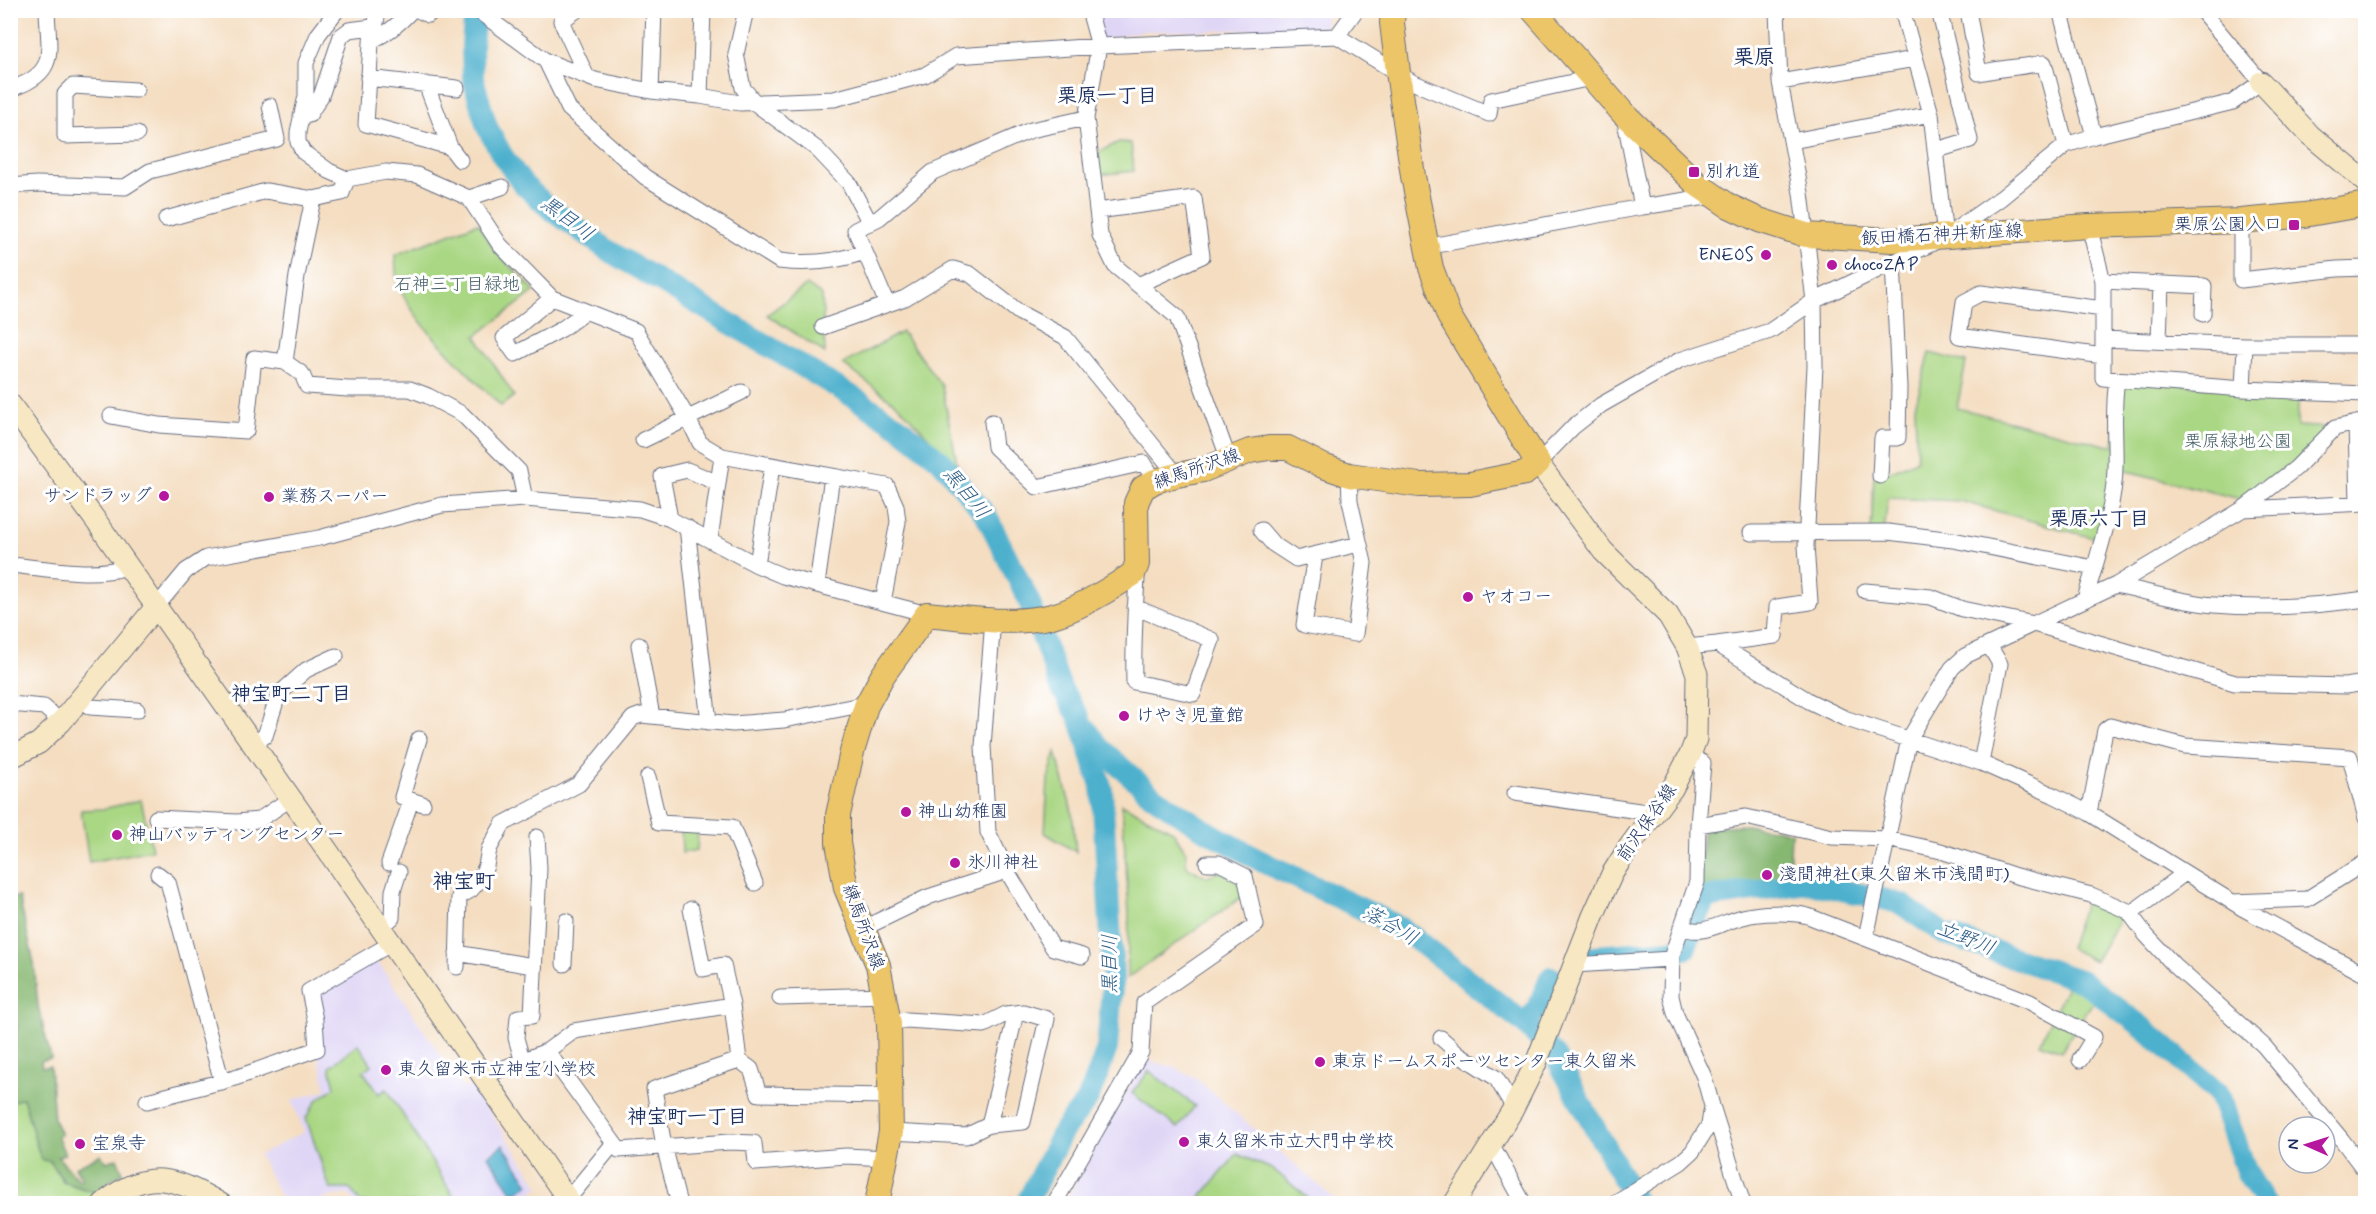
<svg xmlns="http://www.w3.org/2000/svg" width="2376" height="1214" viewBox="0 0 2376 1214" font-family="Mynerve,'Klee One',sans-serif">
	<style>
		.built { fill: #dfd5f5 }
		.green { fill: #aad784; stroke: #628371; stroke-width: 1.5 }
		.forest { fill: #87b872; stroke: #517468; stroke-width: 1.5 }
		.water { fill: #4eb0cd; stroke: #347096; stroke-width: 1.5 }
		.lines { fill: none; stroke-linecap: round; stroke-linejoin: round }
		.river { stroke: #4eb0cd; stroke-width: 22 }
		.street-casing { stroke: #676c80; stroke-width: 17 }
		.secondary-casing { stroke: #676c80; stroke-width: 23 }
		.primary-casing { stroke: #676c80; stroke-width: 26 }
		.street { stroke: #fff; stroke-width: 15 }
		.secondary { stroke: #f7e8c3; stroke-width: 21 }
		.primary { stroke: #ecc569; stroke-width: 24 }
		.poi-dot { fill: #b5179e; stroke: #fff; stroke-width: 2 }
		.labels { text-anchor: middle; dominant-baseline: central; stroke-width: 6; stroke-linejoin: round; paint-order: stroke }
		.poi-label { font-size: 18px; fill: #1b2f5e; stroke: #fff; text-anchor: start }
		.street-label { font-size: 18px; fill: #1b2f5e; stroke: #fff }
		.park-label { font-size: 18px; fill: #466169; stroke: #fff }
		.neighbourhood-label { font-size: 20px; font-weight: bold; fill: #1b2f5e; stroke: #fff }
		.water-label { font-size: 20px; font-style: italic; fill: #2d5c85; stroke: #fff }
		.quarter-label { font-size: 21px; font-weight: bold; fill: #1b2f5e; stroke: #fff }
	</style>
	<rect width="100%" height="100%" fill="#fff"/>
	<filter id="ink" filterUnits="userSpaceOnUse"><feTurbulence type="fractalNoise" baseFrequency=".0167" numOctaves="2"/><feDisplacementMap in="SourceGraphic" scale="12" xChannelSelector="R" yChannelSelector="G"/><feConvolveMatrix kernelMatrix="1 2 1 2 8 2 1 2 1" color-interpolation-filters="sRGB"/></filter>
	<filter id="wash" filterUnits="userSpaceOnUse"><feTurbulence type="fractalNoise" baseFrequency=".008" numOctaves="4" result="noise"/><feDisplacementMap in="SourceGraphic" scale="24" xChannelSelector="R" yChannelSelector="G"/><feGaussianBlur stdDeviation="1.35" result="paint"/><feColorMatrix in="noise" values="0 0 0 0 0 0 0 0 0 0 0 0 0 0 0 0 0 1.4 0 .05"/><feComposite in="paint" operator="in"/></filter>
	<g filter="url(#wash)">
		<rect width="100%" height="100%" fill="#f4ddc0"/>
		<path class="built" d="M1091 11H1327L1325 27 1210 31H1144L1100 40Z
			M372 958 377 961 463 1088 472 1086 539 1186 519 1203H356L348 1194 328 1197 317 1203H284L259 1155 304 1132 292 1100 326 1090 318 1053 312 994Z
			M1145 1060 1174 1067 1198 1080 1339 1203 1064 1204Z"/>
		<path class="green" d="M1119 142 1131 143 1134 171 1098 175 1095 154Z
			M478 223 495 251 535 291 476 336 514 396 501 406C472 376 410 321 398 283 395 275 396 264 395 255Z
			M807 285 822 296 825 353 767 315Z
			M902 332 942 386 958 468 900 407 843 364Z
			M1930 353 1966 362 1957 408 2114 447 2117 380 2299 392 2297 426 2335 428 2252 502 2115 468 2101 540 1960 501 1888 498 1884 532H1871L1874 476H1880L1917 460 1915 406Z
			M1056 752 1072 812 1076 852 1045 833 1048 779Z
			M141 800 152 850 89 862 81 810 103 809Z
			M1122 804 1173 831 1186 852V866L1206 877 1219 871 1242 881 1246 894 1127 978 1129 914Z
			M681 829 698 831 697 850 682 853Z
			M2086 900 2123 913 2095 961 2069 948Z
			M2068 984 2095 999 2061 1051 2040 1043Z
			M358 1044 372 1065 363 1071 379 1094 387 1089 454 1197 438 1203H361L350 1189H330L306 1118 316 1101 335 1087 330 1067Z
			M1149 1071 1195 1106 1178 1128 1132 1093Z
			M23 1098 41 1159 50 1161 64 1182 96 1193 86 1203 11 1204V1102Z
			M1237 1154 1274 1170 1314 1203H1196Z"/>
		<path class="forest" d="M1746 825 1791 832 1789 880 1698 895 1703 833 1708 827Z
			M19 897 34 963 38 1006 51 1058 41 1061 42 1067 50 1066 54 1119 61 1135 57 1136 65 1154 58 1157 79 1180 82 1179 75 1167 100 1155 107 1162 117 1158 123 1173 103 1185 96 1193 64 1182 50 1161 41 1160 23 1098 11 1102V1054L16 1037 17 1024 11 1014 10 898Z"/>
		<path class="water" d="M503 1145 529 1184 514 1194 488 1156Z"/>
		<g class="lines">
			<path class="river" d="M475 10 472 46 473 78 479 100 487 127 502 155 523 184 549 208 609 251 850 395 896 425 940 460 986 515 1029 601 1061 688 1079 717 1102 789 1113 976 1107 1048 1099 1071 1088 1099 1063 1131 1026 1204
				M1088 731 1100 748 1153 796 1200 827 1261 861 1400 927 1524 1023 1554 1054 1637 1204
				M1594 956 1685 949 1705 898 1807 883 1880 898 1901 904 1944 934 2082 981 2145 1029 2219 1094 2247 1173 2266 1204
				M1524 1023 1536 1011 1551 977"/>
		</g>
	</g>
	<g filter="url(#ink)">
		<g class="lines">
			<g class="street-casing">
				<path id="street" d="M337 10 318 35 306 63V96L298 132V142L303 152 329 171 347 179 386 172 417 175 469 198 500 245 552 298 636 331 687 417 700 443 722 456 887 486 896 506 898 522 883 602
					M378 10 376 23 372 27 366 124 450 147
					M418 10 428 15 435 10
					M477 10 546 61 595 80 651 91 700 96 740 103 834 99 925 75 956 56 1099 46 1089 10
					M577 10 561 21 586 75
					M746 10 736 54 743 88 756 104 817 149 849 183 870 223
					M1902 10 1931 114 1945 237
					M1968 10 1979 73C2001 68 2022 67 2044 63L2066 145
					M2060 10 2094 136
					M1337 36 1412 82 1489 114 1491 100 1591 78
					M372 40C388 34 400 23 412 10
					M546 61 569 109 645 177 779 261C809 265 836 262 865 252L855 230 879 218 933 172 1031 130 1086 118
					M368 78 457 88
					M1780 82 1915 59
					M426 84 450 147 460 160
					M16 87C59 71 48 49 47 10
					M136 90 73 86 65 94V136L137 134
					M651 91 654 10
					M700 96 703 10
					M301 116 309 115 321 96 341 36 349 30 372 27
					M1624 116 1642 207
					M1792 141 1931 114
					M1937 150 1970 140 1939 10
					M10 186 37 184 125 187 150 171 277 139 270 106
					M469 198 502 187
					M313 199 297 276 285 362 302 374 307 386 348 389H410L428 396 462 414 519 471 525 499
					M1097 211 1194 198 1202 256 1138 285
					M166 219 266 191 313 199 342 193 347 179
					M2241 221V280L2337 269 2366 268
					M2089 226 2103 281V378L2243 389 2366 394
					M1425 247 1642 207 1713 196
					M865 252 887 304
					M2103 281 2204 286 2203 314
					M552 298 504 338 515 354 562 329 585 312
					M823 327 905 298 953 269 970 274 1020 313 1065 337 1177 475
					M2103 339 2245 345H2366
					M2159 340 2161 284
					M2103 356 1959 336 1964 302 1981 293 2103 309
					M2243 389 2245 345
					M111 416 159 425 246 431 254 358 285 362
					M992 422 995 447 1037 487 1144 463 1155 481
					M2356 423 2358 503
					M643 440 742 392
					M1229 460 1177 317 1115 266 1100 235 1086 118 1099 46 1337 36 1356 10
					M1538 463 1573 427 1601 405 1680 360 1770 331 1814 301 1945 237 2001 198 2066 145 2094 136 2233 102 2261 82 2201 10
					M1880 476 1882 438H1898L1899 387 1893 262
					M2243 509 2366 503
					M670 519 662 476 687 470 718 483
					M687 527 709 722
					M1261 530 1273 544 1296 559 1359 544
					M1751 533 1888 532 1953 540 2094 568
					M710 539 722 456
					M1315 556 1304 625 1355 634 1364 563 1350 501 1349 475
					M10 565C47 568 91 578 127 567
					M757 565 772 466
					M1133 574 1137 578C1135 613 1133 647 1134 682L1193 694 1212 640 1135 607
					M817 585 832 476
					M2116 585C2148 592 2181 602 2214 605 2263 609 2317 606 2366 599
					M1865 591 1931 597 1962 609 2034 624 2235 683 2345 686 2366 683
					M2085 599C2096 562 2115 505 2115 468 2116 438 2112 410 2117 380
					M156 607 186 571 206 558 319 538 442 505 525 499 640 509 670 519 757 565 783 576 927 614
					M993 620 983 746 988 832 1007 871 1053 948 1082 956
					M1717 644 1775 636 1777 607 1810 602 1806 546 1815 366 1814 301 1801 193 1780 82 1777 10
					M639 645 652 716
					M1687 647 1717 644 1809 701 1844 718 1981 763 2053 795 2089 813 2242 908 2366 975
					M81 699 90 707 137 710
					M10 704 44 707 61 722
					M419 739 402 797 423 804
					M251 744 265 736 278 695 306 670 336 656
					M1981 763 2000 664 1989 645
					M648 777 659 823 732 827 755 883
					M1515 793 1653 813
					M2089 813 2105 730 2110 726 2185 746 2350 757 2366 818
					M156 818 237 822 259 820 290 799
					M1698 825 1746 817 1832 837 1887 839 1941 851 2016 876 2091 895 2128 911 2146 935 2174 965 2264 1046 2342 1140 2366 1172
					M389 863 411 801
					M158 874 168 882 222 1082
					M2233 902 2307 899 2366 862
					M2130 914 2185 873
					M381 927 392 918 393 891 399 872
					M1681 927C1704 937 1721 922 1743 917 1760 912 1791 912 1808 916L2030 1002 2094 1037 2080 1060
					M862 929 928 897 1007 871
					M1866 937 1909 739 1952 668 1965 656 2116 585 2243 509 2296 468 2335 428 2366 421
					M457 953 533 966
					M564 964 566 921
					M1574 965 1671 959
					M457 967 459 897 471 890 478 882 486 866 489 849 503 824 579 784 633 718 641 715 733 724 784 720 861 705 866 706
					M780 998 885 995
					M889 1023 906 1020 984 1025 1006 1014 1023 1012 1047 1019 1023 1122 989 1125 966 1136 891 1132
					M1441 1038 1459 1054 1496 1078 1514 1108
					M547 1051 574 1031 732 1005
					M522 1059 516 1038 518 1017 532 1016 539 868 537 837
					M739 1060 751 1069 759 1094 891 1096
					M484 1076 547 1051 619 1150 730 1142 754 1143 756 1163 846 1156 887 1158
					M147 1101 235 1078 317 1049 315 1020 309 991 392 943
					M1713 1109 1743 1204
					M989 1125 1016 1013
					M1492 1145 1524 1204
					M564 1204 614 1143
					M679 1204 664 1146 654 1089 739 1060 732 1005 723 965 703 969 691 909
					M1054 1204 1141 1052 1144 1003 1256 925 1245 876 1219 863H1207
					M1613 1204 1681 1162 1692 1152 1709 1125 1712 1106 1704 1077 1675 1013 1671 996 1672 955 1697 882 1698 825 1703 763 1690 755"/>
			</g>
			<g class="secondary-casing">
				<path id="secondary" d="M2261 82 2310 135 2366 182
					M10 404 99 525 325 847 571 1204
					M10 758 39 743 61 722 156 607
					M103 1204C147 1166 176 1178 221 1204
					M1454 1204 1512 1111 1536 1063 1593 916 1612 874 1629 847 1672 789 1690 755 1696 739 1697 674 1687 647 1668 615 1603 551 1538 463"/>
			</g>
			<g class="primary-casing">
				<path id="primary" d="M1533 10 1623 113 1697 184 1729 206 1759 220 1806 235 1892 240 2089 226 2241 221 2304 215 2366 204
					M877 1204 891 1132 889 1023 878 965 846 888 838 843V815L852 752 866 706 883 675 927 614C968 618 1011 626 1052 616 1076 610 1112 588 1133 574L1137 564 1136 503 1143 488 1155 481 1177 475 1203 470 1250 451 1269 448H1288L1323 466 1349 475 1419 485 1470 484 1525 473 1538 463 1449 316 1431 268 1413 176 1398 72 1392 23 1393 10"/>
			</g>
			<use href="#street" class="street"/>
			<use href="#secondary" class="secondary"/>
			<use href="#primary" class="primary"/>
		</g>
	</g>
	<g class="poi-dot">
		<rect x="1688" y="166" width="12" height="12" rx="3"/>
		<rect x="2288" y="219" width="12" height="12" rx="3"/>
		<circle cx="1766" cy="255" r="6"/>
		<circle cx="1832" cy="265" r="6"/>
		<circle cx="164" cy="496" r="6"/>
		<circle cx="269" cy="497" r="6"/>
		<circle cx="1468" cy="597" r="6"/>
		<circle cx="1124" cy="716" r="6"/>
		<circle cx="906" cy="812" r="6"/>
		<circle cx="117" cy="835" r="6"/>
		<circle cx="955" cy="863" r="6"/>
		<circle cx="1767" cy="875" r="6"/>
		<circle cx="1320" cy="1062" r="6"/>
		<circle cx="386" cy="1070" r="6"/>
		<circle cx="1184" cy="1142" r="6"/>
		<circle cx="80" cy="1144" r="6"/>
	</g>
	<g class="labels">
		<g class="poi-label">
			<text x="1706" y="172">別れ道</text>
			<text x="2282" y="225" text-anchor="end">栗原公園入口</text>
			<text x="1754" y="255" text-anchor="end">ENEOS</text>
			<text x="1844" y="265">chocoZAP</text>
			<text x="152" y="496" text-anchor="end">サンドラッグ</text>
			<text x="281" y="497">業務スーパー</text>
			<text x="1480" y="597">ヤオコー</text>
			<text x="1136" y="716">けやき児童館</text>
			<text x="918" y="812">神山幼稚園</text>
			<text x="129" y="835">神山バッティングセンター</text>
			<text x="967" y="863">氷川神社</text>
			<text x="1779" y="875">淺間神社(東久留米市浅間町)</text>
			<text x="1332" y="1062">東京ドームスポーツセンター東久留米</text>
			<text x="398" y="1070">東久留米市立神宝小学校</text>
			<text x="1196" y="1142">東久留米市立大門中学校</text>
			<text x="92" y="1144">宝泉寺</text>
		</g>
		<g class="street-label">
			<text transform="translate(1942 235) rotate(-3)">飯田橋石神井新座線</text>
			<text transform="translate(1197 469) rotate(-19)">練馬所沢線</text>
			<text transform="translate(1647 823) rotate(-55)">前沢保谷線</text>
			<text transform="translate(863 927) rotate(70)">練馬所沢線</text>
		</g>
		<g class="park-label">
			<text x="457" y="285">石神三丁目緑地</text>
			<text x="2238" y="442">栗原緑地公園</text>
		</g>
		<g class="neighbourhood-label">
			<text x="1107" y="96">栗原一丁目</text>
			<text x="2099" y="519">栗原六丁目</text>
			<text x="291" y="694">神宝町二丁目</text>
			<text x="687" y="1117">神宝町一丁目</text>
		</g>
		<g class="water-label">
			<text transform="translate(567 219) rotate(37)">黒目川</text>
			<text transform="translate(966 493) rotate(51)">黒目川</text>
			<text transform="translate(1390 926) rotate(30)">落合川</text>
			<text transform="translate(1966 939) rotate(22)">立野川</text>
			<text transform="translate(1110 964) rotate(-90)">黒目川</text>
		</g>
		<g class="quarter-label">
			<text x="1754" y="58">栗原</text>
			<text x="464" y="882">神宝町</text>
		</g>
	</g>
	<rect width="2376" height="1214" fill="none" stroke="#fff" stroke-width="36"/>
	<g transform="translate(2307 1145) rotate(273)"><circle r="28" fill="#ffffff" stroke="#a4acbf" stroke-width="1.5"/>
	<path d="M0-4.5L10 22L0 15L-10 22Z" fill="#b5179e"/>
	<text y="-9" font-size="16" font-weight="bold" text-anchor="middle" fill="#1b2f5e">N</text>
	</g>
</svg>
